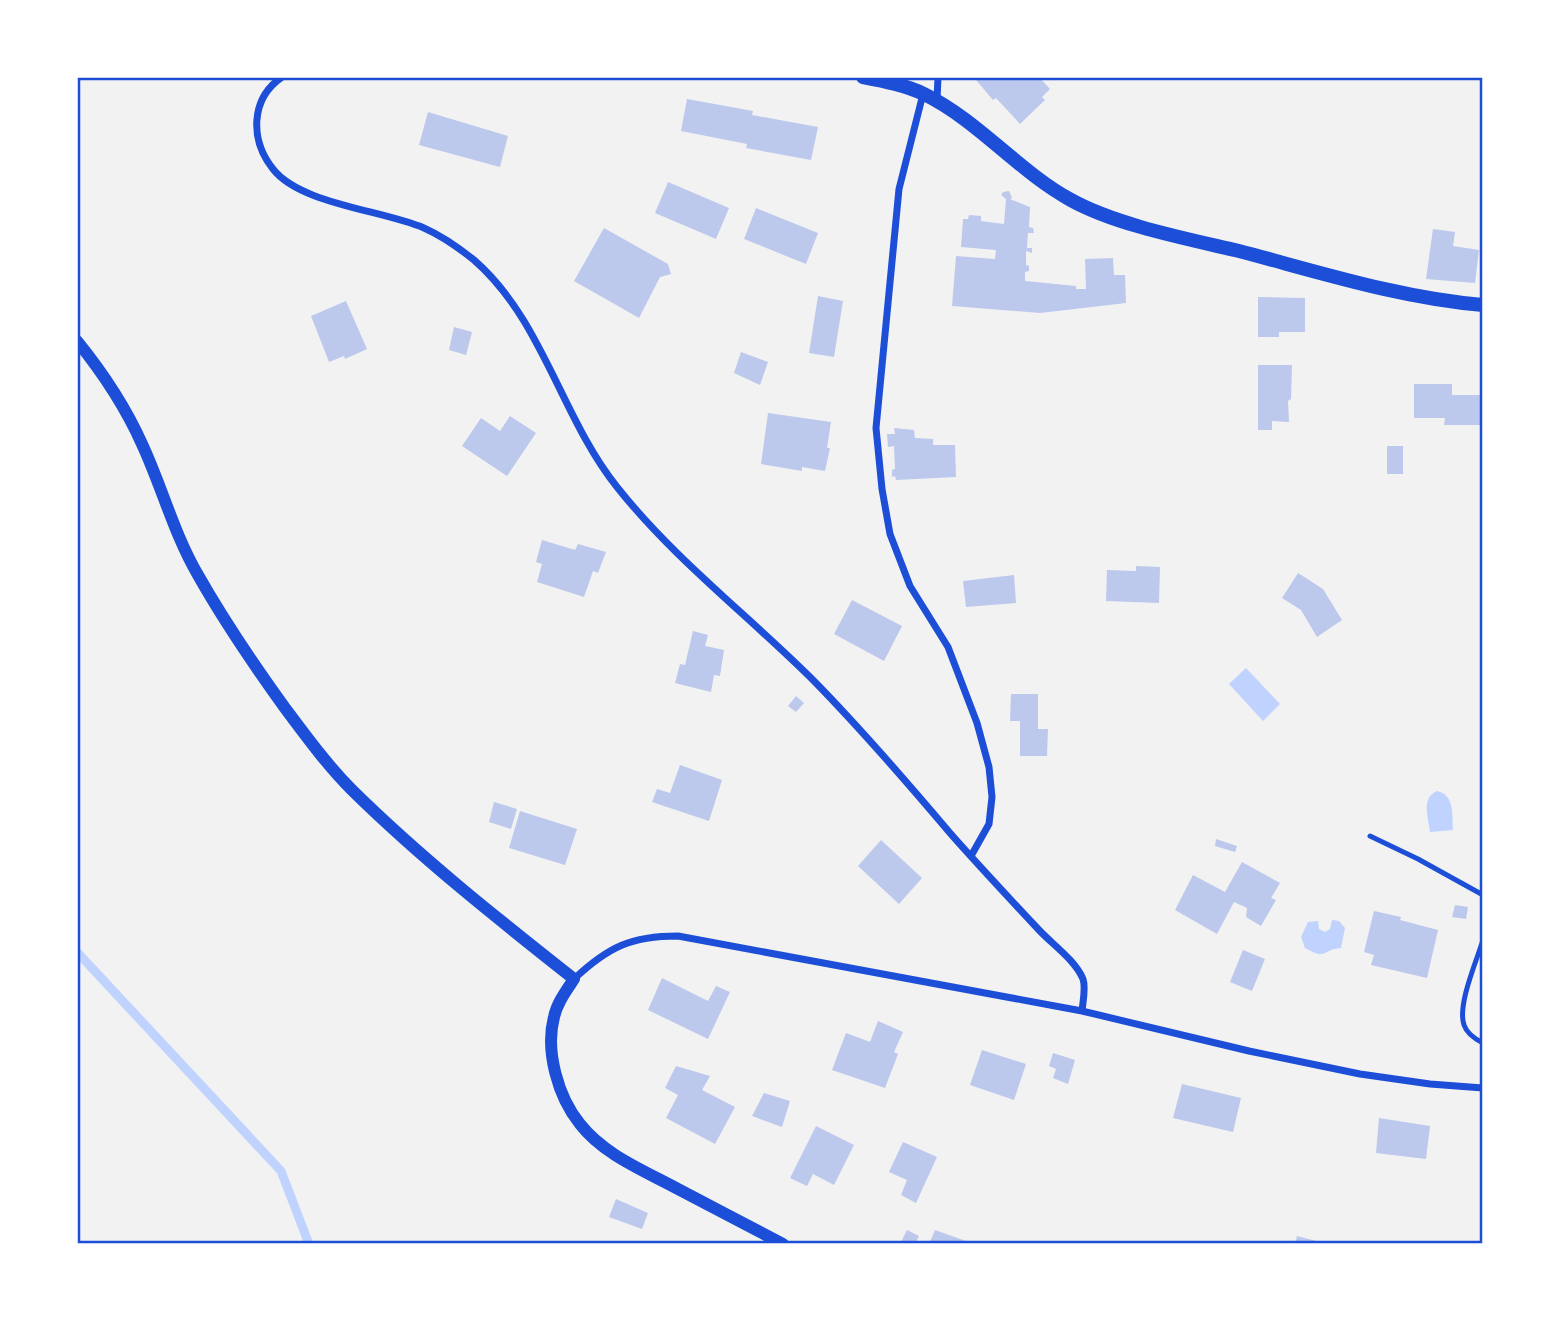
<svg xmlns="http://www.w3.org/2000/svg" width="1560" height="1321" viewBox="0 0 1560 1321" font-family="'Exo 2',sans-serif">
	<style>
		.water { fill: #bfd3fe }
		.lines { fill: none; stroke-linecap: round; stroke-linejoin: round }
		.stream { stroke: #bfd3fe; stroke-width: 9 }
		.building { fill: #bdc9ec }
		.service { stroke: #1d4ed8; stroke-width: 5 }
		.minor { stroke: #1d4ed8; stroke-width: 7 }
		.tertiary { stroke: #1d4ed8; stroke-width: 12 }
		.secondary { stroke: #1d4ed8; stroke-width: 14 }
		.neatline { fill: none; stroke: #1d4ed8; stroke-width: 2.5 }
	</style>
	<rect width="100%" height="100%" fill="#f2f2f2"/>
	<path class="water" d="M1246 668 1280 704 1263 721 1229 684Z
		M1437 791C1455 795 1452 815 1453 830L1430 832C1428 817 1421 798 1437 791Z
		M1332 920 1339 921 1345 928 1341 948C1322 949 1328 961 1305 948L1301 937 1308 922 1318 921 1319 929 1325 932 1330 929Z"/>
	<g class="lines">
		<path class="stream" d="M77 952 281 1171 309 1244"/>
	</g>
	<path class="building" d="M979 77H1039L1050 89 1042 97 1045 100 1020 124 996 98 993 100 976 80Z
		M687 99 753 111 752 115 818 127 811 160 746 148 747 144 681 131Z
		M428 112 508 136 500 167 419 145Z
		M668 182 729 208 716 239 655 213Z
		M1009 191 1012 198 1010 199 1030 207 1029 227 1033 228 1034 233H1028L1027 248H1032V253L1026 251V265L1029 266V271L1025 272V281L1076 286V289H1086L1085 259 1113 258 1114 275H1125L1126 303 1040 313 952 306 956 256 995 259 996 250 961 247 963 219H968L969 215 981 216V221L1004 224 1006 199 1001 195 1003 192Z
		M756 208 818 233 806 264 744 239Z
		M604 228 668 264 671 274 660 277 639 318 574 281Z
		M1433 229 1455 232 1453 246 1479 250 1475 283 1426 279Z
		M818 296 843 301 834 357 809 353Z
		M1258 297 1305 298V332H1279V337H1258Z
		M346 301 367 349 345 359 344 356 329 362 311 316Z
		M454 327 472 332 466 355 449 350Z
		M741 352 768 362 760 385 734 373Z
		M1258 365H1292L1291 399 1288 401 1289 422 1272 421V430H1258Z
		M1414 384H1452V395H1483V425H1444L1445 418H1414Z
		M768 413 831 422 827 448H830L825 471 802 467V471L761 464Z
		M510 416 536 433 507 476 462 446 481 418 500 431Z
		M894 428 914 430 915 438 933 439V445H955L956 477 896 480 895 476 892 477V470L895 469 894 446 888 447 887 434H895Z
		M1387 446H1403V474H1387Z
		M542 540 575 550 578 544 606 552 598 573 593 571 584 597 537 582 542 564 536 562Z
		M1136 566 1160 567 1159 603 1106 601 1107 570 1136 571Z
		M1298 573 1323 589 1342 620 1317 637 1301 610 1282 598Z
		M1014 575 1016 603 966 607 963 581Z
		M852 600 902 626 884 661 834 634Z
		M693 631 708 635 705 646 724 650 720 676 714 675 711 692 675 683 680 664 685 665Z
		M1011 694H1038V729H1048L1047 756H1020V721H1010Z
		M796 696 804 703 796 712 788 706Z
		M680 765 722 780 709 821 652 802 657 789 670 793Z
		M494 802 517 809 511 829 489 822Z
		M520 811 577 829 565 865 509 848Z
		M1216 839 1237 846 1235 852 1215 846Z
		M881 840 922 878 899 904 858 866Z
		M1242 862 1280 883 1271 898 1276 900 1261 926 1246 917 1247 908 1234 902 1217 934 1175 910 1193 875 1225 892Z
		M1455 905 1468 907 1466 919 1452 917Z
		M1374 911 1401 917 1400 920 1438 930 1427 978 1371 965 1374 955 1364 952Z
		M1243 950 1265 959 1252 991 1230 982Z
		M662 978 708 1001 716 986 730 992 708 1039 648 1010Z
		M878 1021 903 1032 894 1052 898 1054 885 1088 832 1070 846 1033 870 1042Z
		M982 1050 1026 1064 1014 1100 970 1085Z
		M1053 1053 1075 1060 1068 1084 1053 1078 1056 1069 1049 1066Z
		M676 1066 710 1076 702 1090 735 1107 715 1144 666 1118 678 1095 665 1088Z
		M1182 1084 1241 1098 1233 1132 1173 1118Z
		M764 1093 790 1101 782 1127 752 1116Z
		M1379 1118 1430 1126 1426 1159 1376 1153Z
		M816 1126 854 1145 834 1185 813 1174 807 1186 790 1178Z
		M903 1142 937 1157 916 1203 901 1195 907 1180 889 1172Z
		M616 1199 648 1213 642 1229 609 1217Z
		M907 1230 919 1236 915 1244H900Z
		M935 1230 966 1241 965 1244H929Z
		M1297 1236 1324 1243V1244H1295Z"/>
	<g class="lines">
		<path class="service" d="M1370 836 1418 859 1483 895
			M1483 940C1477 960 1457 1005 1464 1025 1467 1034 1475 1039 1483 1043"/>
		<path class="minor" d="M282 77C250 99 250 140 273 169 300 204 382 210 424 228 442 236 459 248 474 260 543 320 561 417 617 487 674 559 749 616 814 681 862 730 906 781 950 833 979 866 1009 898 1039 930 1053 945 1075 960 1083 979 1086 988 1083 1001 1082 1011
			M923 94 899 189 876 428 882 489 890 534 910 586 948 647 977 723 989 767 992 797 989 824 971 856
			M937 100 938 77
			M574 979C608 947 631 936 678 936L1082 1011 1249 1051 1360 1074 1430 1084 1483 1088"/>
		<path class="tertiary" d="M77 341C103 373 125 406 142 444 162 487 174 534 198 575 224 621 254 665 285 708 306 736 327 765 352 790 421 858 498 919 574 979 566 991 557 1003 554 1017 545 1051 558 1097 580 1124 604 1155 645 1171 678 1189 713 1207 748 1226 783 1244"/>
		<path class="secondary" d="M863 77C884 81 905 85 924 94 979 121 1018 171 1071 200 1116 225 1188 239 1239 251 1319 272 1400 298 1483 305"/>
	</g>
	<rect width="1560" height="1321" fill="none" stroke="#ffffff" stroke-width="158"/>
	<rect x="79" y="79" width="1402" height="1163" class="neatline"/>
</svg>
